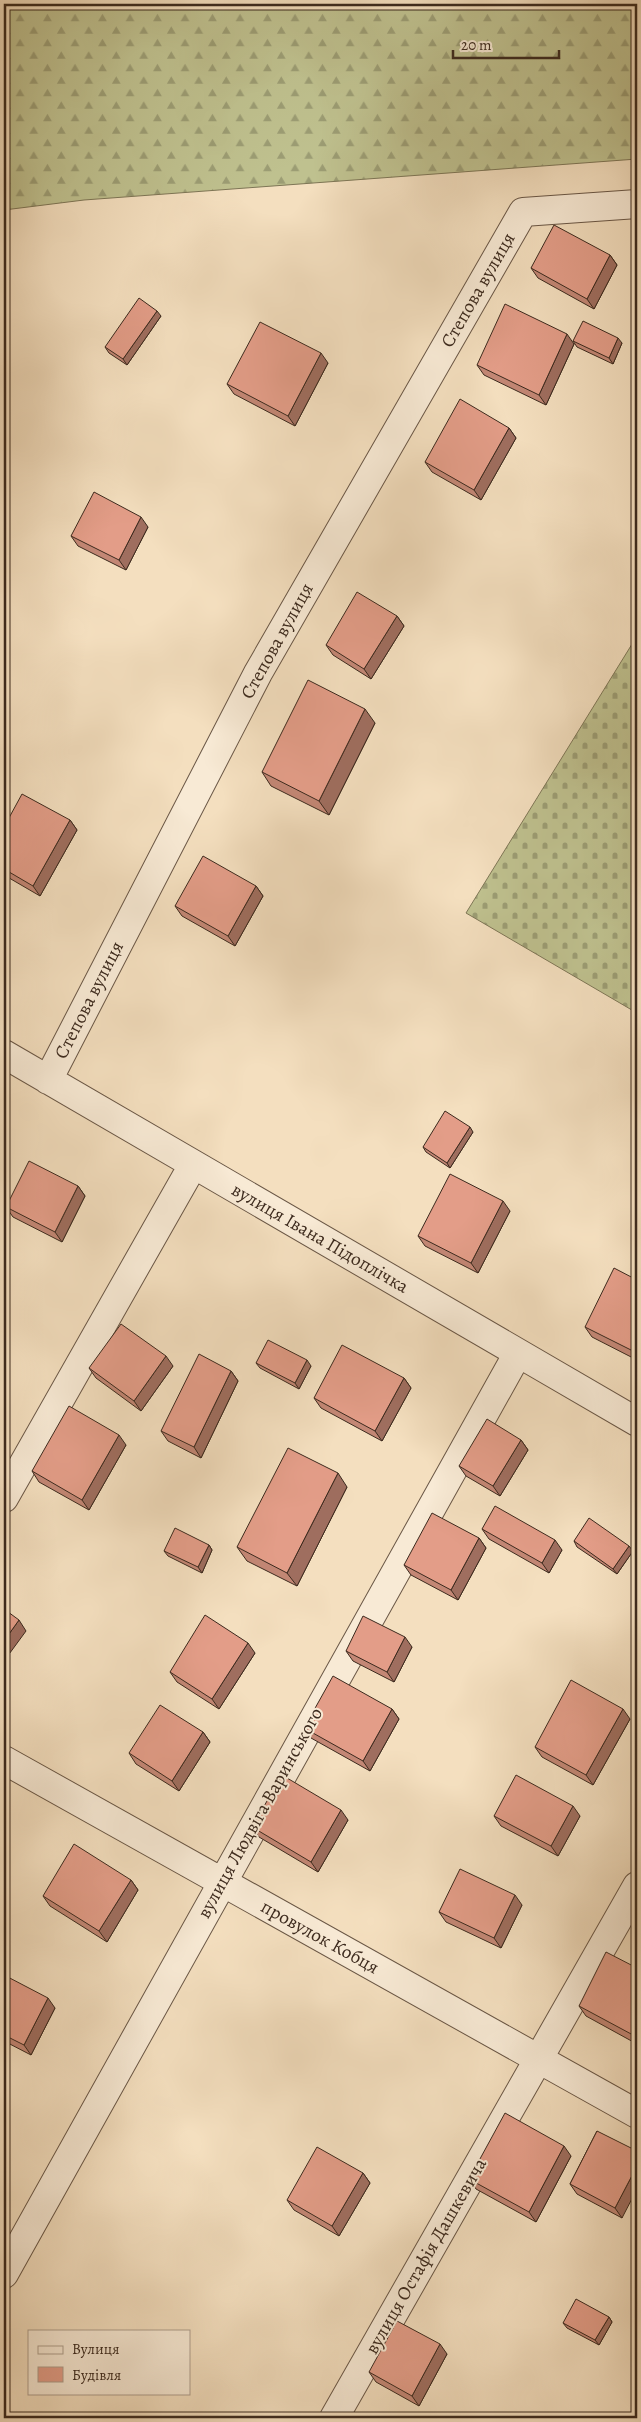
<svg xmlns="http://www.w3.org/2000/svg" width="641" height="2422" viewBox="0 0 641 2422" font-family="Alegreya,serif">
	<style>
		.forest { fill: url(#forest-firs); stroke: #7e7656 }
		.cemetery { fill: url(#cemetery-stones); stroke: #7e7656 }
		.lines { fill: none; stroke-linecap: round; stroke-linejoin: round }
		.street-casing { stroke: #6a5746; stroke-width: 30 }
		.street { stroke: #f8ead5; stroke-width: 28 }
		.wall { fill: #c38775; stroke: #3c2a1e }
		.shaded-wall { fill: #9f6e5f; stroke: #3c2a1e }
		.building { fill: #e39d88; stroke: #3c2a1e }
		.labels { text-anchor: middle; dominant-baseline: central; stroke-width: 4; stroke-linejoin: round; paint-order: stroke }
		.street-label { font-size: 19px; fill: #3c2a1e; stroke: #f8ead5 }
	</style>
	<defs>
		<pattern id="forest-firs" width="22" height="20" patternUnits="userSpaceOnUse" patternTransform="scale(1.25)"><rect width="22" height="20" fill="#bfc18f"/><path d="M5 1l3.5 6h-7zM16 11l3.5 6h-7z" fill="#9c9d74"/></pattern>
		<pattern id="cemetery-stones" width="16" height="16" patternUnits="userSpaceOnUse" patternTransform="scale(1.25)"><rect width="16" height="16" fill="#bfc18f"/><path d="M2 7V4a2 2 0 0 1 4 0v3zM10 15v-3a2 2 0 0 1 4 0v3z" fill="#9c9d74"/></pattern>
	</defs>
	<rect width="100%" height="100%" fill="#f4dfbf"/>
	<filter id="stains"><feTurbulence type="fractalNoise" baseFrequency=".004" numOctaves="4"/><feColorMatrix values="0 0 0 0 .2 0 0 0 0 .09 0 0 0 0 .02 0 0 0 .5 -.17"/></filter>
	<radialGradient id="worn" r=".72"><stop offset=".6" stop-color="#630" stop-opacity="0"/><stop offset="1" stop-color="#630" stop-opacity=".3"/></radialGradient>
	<path class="forest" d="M4 4H637V159L84 200 4 210Z"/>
	<path class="cemetery" d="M637 636V1013L466 913Z"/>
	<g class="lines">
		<g class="street-casing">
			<path id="street" d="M4 1054 637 1422
				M48 1080 258 673 523 212 637 204
				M4 1498 193 1165
				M4 1760 637 2114
				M4 2274 518 1353
				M334 2418 637 1886"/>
		</g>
		<use href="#street" class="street"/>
	</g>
	<path class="wall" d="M610 255 617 265 594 309 538 278 531 268Z
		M161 316 127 365 109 353 105 347Z
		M573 341 622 343 613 364 577 347Z
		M574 344 546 405 484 375 477 365Z
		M328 363 295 426 234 394 227 384Z
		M509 428 516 438 481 500 432 472 425 462Z
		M148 527 126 570 78 546 71 536Z
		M397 616 404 626 371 679 333 655 326 645Z
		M375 723 329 815 271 786 262 772Z
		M70 820 77 830 40 896 4 875V827Z
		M256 886 263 896 235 946 182 916 175 906Z
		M473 1132 450 1168 426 1152 423 1147Z
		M78 1186 85 1196 62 1242 13 1217 6 1207Z
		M510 1211 478 1273 425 1246 418 1236Z
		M637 1280V1360L592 1337 585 1327Z
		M256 1363 311 1366 299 1389 260 1368Z
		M173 1366 141 1411 96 1378 89 1368Z
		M231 1371 238 1381 201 1458 168 1441 161 1431Z
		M404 1378 411 1388 382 1441 321 1408 314 1398Z
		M521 1440 528 1450 500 1496 466 1476 459 1466Z
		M126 1445 89 1510 39 1482 32 1471Z
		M347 1487 297 1586 247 1561 237 1547Z
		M482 1529 562 1550 549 1573 489 1539Z
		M479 1538 486 1548 458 1600 411 1575 404 1565Z
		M574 1541 633 1551 617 1574 577 1547Z
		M209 1545 212 1550 202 1573 168 1556 164 1551Z
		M637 1563V1579L633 1573Z
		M412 1647 394 1682 353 1661 346 1651Z
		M255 1653 219 1709 177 1682 170 1672Z
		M392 1709 399 1719 370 1771 311 1738 304 1728Z
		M630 1719 593 1785 542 1757 535 1747Z
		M203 1732 210 1742 179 1791 136 1764 129 1753Z
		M494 1816H580L558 1856 501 1826Z
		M348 1820 318 1872 259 1837 252 1827Z
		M131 1880 138 1890 107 1942 50 1906 43 1896Z
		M522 1905 501 1948 446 1922 439 1912Z
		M637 1968V2044L586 2016 579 2006Z
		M4 1975 55 2008 31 2055 4 2041Z
		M597 2131 622 2218 577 2194 570 2184Z
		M571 2156 536 2222 476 2189 469 2179Z
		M363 2173 370 2183 339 2236 294 2210 287 2200Z
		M609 2317 612 2322 599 2345 567 2328 563 2323Z
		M447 2354 419 2406 376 2382 369 2372Z"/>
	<path class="shaded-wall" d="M610 255 617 265 594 309 587 299Z
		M157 311 161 316 127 365 123 359Z
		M567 334 574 344 546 405 539 395Z
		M618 338 622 343 613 364 609 358Z
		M321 353 328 363 295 426 288 416Z
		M509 428 516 438 481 500 474 490Z
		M141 517 148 527 126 570 119 560Z
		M397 616 404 626 371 679 364 669Z
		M365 709 375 723 329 815 319 801Z
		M70 820 77 830 40 896 33 886Z
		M256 886 263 896 235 946 228 936Z
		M470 1127 473 1132 450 1168 447 1163Z
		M78 1186 85 1196 62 1242 55 1232Z
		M503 1201 510 1211 478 1273 471 1263Z
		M166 1356 173 1366 141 1411 134 1401Z
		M307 1360 311 1366 299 1389 295 1383Z
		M231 1371 238 1381 201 1458 194 1447Z
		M404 1378 411 1388 382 1441 375 1431Z
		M119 1435 126 1445 89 1510 82 1500Z
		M521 1440 528 1450 500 1496 493 1486Z
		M338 1473 347 1487 297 1586 287 1573Z
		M479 1538 486 1548 458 1600 451 1590Z
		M555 1540 562 1550 549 1573 542 1563Z
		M209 1545 212 1550 202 1573 198 1567Z
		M629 1546 633 1551 617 1574 613 1569Z
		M19 1620 26 1631 4 1661V1641Z
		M405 1637 412 1647 394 1682 387 1672Z
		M248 1643 255 1653 219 1709 212 1699Z
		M392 1709 399 1719 370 1771 363 1761Z
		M623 1709 630 1719 593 1785 586 1775Z
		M203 1732 210 1742 179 1791 172 1781Z
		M573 1806 580 1816 558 1856 551 1846Z
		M341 1810 348 1820 318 1872 311 1862Z
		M131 1880 138 1890 107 1942 99 1931Z
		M515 1895 522 1905 501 1948 494 1938Z
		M48 1998 55 2008 31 2055 24 2045Z
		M637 2026V2041L633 2035Z
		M564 2146 571 2156 536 2222 529 2212Z
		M637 2166V2189L622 2218 615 2208Z
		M363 2173 370 2183 339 2236 332 2226Z
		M609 2317 612 2322 599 2345 595 2340Z
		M440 2344 447 2354 419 2406 412 2396Z"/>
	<path class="building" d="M554 225 610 255 587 299 531 268Z
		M139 298 157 311 123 359 105 347Z
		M505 304 567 334 539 395 477 365Z
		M583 321 618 338 609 358 573 341Z
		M260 322 321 353 288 416 227 384Z
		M460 399 509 428 474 490 425 462Z
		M94 492 141 517 119 560 71 536Z
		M357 592 397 616 364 669 326 645Z
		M308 680 365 709 319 801 262 772Z
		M22 794 70 820 33 886 4 869V827Z
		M203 856 256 886 228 936 175 906Z
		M445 1111 470 1127 447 1163 423 1147Z
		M29 1161 78 1186 55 1232 6 1207Z
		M450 1174 503 1201 471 1263 418 1236Z
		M614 1268 637 1280V1353L585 1327Z
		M121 1324 166 1356 134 1401 89 1368Z
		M268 1340 307 1360 295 1383 256 1363Z
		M342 1345 404 1378 375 1431 314 1398Z
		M199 1354 231 1371 194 1447 161 1431Z
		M69 1406 119 1435 82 1500 32 1471Z
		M487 1419 521 1440 493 1486 459 1466Z
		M288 1448 338 1473 287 1573 237 1547Z
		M495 1506 555 1540 542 1563 482 1529Z
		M432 1513 479 1538 451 1590 404 1565Z
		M589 1518 629 1546 613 1569 574 1541Z
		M175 1528 209 1545 198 1567 164 1551Z
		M637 1563V1575L633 1573Z
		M4 1609 19 1620 4 1641Z
		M205 1615 248 1643 212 1699 170 1672Z
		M363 1616 405 1637 387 1672 346 1651Z
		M333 1676 392 1709 363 1761 304 1728Z
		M571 1680 623 1709 586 1775 535 1747Z
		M160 1705 203 1732 172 1781 129 1753Z
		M282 1775 341 1810 311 1862 252 1827Z
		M516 1775 573 1806 551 1846 494 1816Z
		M74 1844 131 1880 99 1931 43 1896Z
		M460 1869 515 1895 494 1938 439 1912Z
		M606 1952 637 1968V2026L633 2035 579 2006Z
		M4 1975 48 1998 24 2045 4 2035Z
		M505 2113 564 2146 529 2212 469 2179Z
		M597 2131 637 2151V2166L615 2208 570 2184Z
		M317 2147 363 2173 332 2226 287 2200Z
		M576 2299 609 2317 595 2340 563 2323Z
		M397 2321 440 2344 412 2396 369 2372Z"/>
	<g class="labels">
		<g class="street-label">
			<text transform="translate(478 290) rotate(-60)">Степова вулиця</text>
			<text transform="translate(277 641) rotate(-61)">Степова вулиця</text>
			<text transform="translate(89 1000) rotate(-63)">Степова вулиця</text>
			<text transform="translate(320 1238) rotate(30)">вулиця Івана Підоплічка</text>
			<text transform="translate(260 1813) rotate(-61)">вулиця Людвіга Варинського</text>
			<text transform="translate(320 1937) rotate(29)">провулок Кобця</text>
			<text transform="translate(426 2256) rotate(-60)">вулиця Остафія Дашкевича</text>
		</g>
	</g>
	<rect width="641" height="2422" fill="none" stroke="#f4dfbf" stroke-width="20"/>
	<rect x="5" y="5" width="631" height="2412" fill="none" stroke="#3c2a1e" stroke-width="2.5"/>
	<rect x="10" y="10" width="621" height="2402" fill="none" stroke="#3c2a1e"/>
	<rect x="28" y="2330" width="162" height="65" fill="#f8ead5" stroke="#ad9d8c"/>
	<rect x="38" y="2346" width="25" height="8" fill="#f8ead5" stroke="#ad9d8c"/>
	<text x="72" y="2354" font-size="15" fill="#3c2a1e">Вулиця</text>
	<rect x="38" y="2367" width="25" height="15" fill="#e39d88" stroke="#ad9d8c"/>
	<text x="72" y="2380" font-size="15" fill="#3c2a1e">Будівля</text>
	<path d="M453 50v8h106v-8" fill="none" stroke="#3c2a1e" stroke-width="2.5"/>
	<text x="461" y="50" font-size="15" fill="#3c2a1e" stroke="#f8ead5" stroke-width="4" paint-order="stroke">20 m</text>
	<rect width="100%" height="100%" filter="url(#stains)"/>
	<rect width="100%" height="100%" fill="url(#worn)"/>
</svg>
